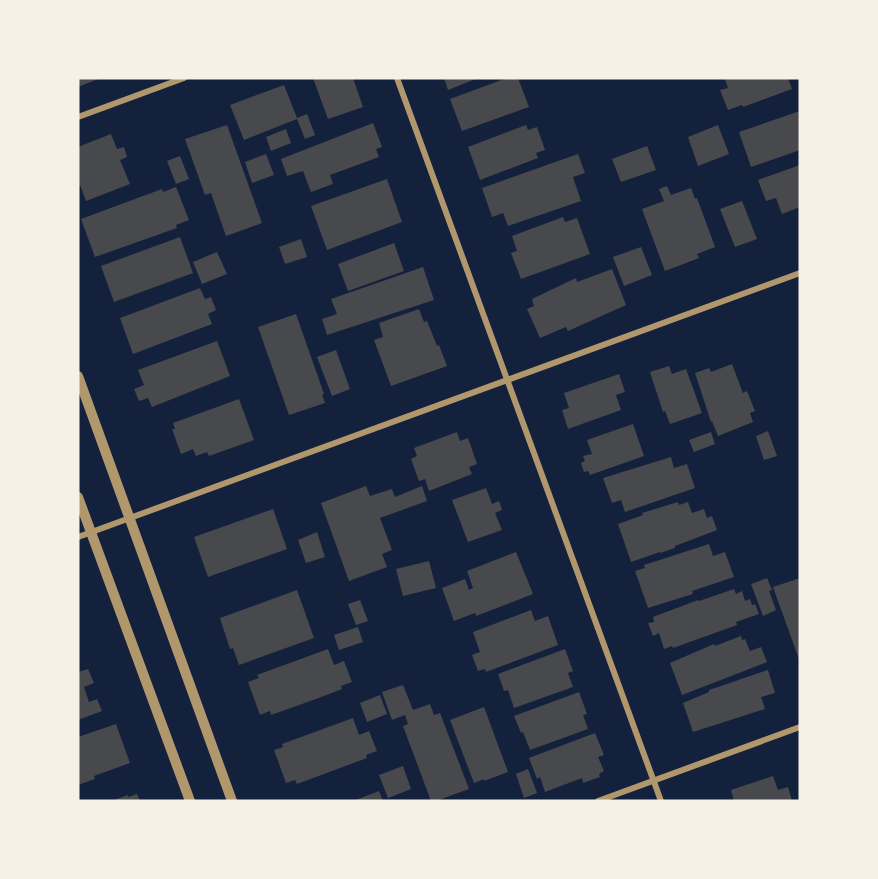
<svg xmlns="http://www.w3.org/2000/svg" width="878" height="879" viewBox="0 0 878 879" font-family="Arial,sans-serif">
	<style>
		.building { fill: #48494c }
		.lines { fill: none; stroke-linecap: round; stroke-linejoin: round }
		.minor { stroke: #b1986c; stroke-width: 6 }
		.tertiary { stroke: #b1986c; stroke-width: 10 }
	</style>
	<rect width="100%" height="100%" fill="#14213d"/>
	<path class="building" d="M78 78H101L78 87Z
		M313 78H353L363 107 328 119Z
		M444 78H478L448 90Z
		M507 78H518L529 107 462 131 450 99Z
		M727 78H788L792 89 743 107 742 105 728 110 720 90 728 88 725 79Z
		M284 85 297 118 307 114 315 135 305 139 297 119 244 140 230 105Z
		M800 111V150L751 167 739 132Z
		M373 123 382 147 376 149 379 157 330 175 333 184 311 192 303 171 287 176 281 159Z
		M227 125 262 223 226 236 211 193 205 195 185 139Z
		M526 125 528 130 537 127 545 150 536 153 538 158 480 180 468 147Z
		M718 125 729 154 698 166 688 137Z
		M286 129 291 143 271 151 266 137Z
		M111 134 117 149 124 147 127 157 120 160 130 184 86 201 80 185 78 186V147Z
		M647 146 656 170 621 182 612 159Z
		M266 154 274 175 252 183 245 162Z
		M578 154 585 173 573 177 581 201 508 226 503 213 492 217 482 188Z
		M180 156 189 179 176 184 167 161Z
		M800 165V207L782 214 776 198 766 201 758 180Z
		M387 179 402 222 327 250 311 206Z
		M667 186 671 195 691 188 695 199 697 198 715 247 697 254 699 258 665 271 642 209 664 201 659 189Z
		M176 187 189 220 176 225 177 228 95 257 81 219 162 189 163 192Z
		M742 201 757 239 735 247 720 209Z
		M563 217 565 222 577 218 590 254 521 279 511 253 517 251 512 236Z
		M180 237 193 273 114 302 101 266Z
		M301 239 307 257 285 264 279 247Z
		M394 243 404 271 348 291 338 264Z
		M641 247 652 275 624 286 613 257Z
		M217 252 227 274 202 284 193 262Z
		M423 267 434 300 327 335 322 319 337 314 331 299Z
		M612 269 626 305 568 331 566 327 540 338 527 309 534 306 532 299 576 278 577 282Z
		M200 288 205 299 211 297 216 310 208 314 212 324 133 354 120 318Z
		M419 309 424 322 427 321 437 346 439 345 447 366 391 386 374 340 383 337 379 323Z
		M296 314 324 394 322 395 325 403 289 415 258 327Z
		M217 341 230 376 152 407 148 398 139 401 134 389 144 385 138 370Z
		M336 350 350 389 332 396 317 357Z
		M732 364 743 393 747 391 755 411 750 413 753 422 718 436 712 421 711 422 695 373 709 368 711 372Z
		M669 366 672 374 686 369 702 413 670 424 665 411 663 412 650 372Z
		M619 374 625 392 616 395 621 410 568 429 562 410 569 408 564 393Z
		M239 399 254 440 209 456 207 452 196 456 193 449 181 454 172 429H175L173 423Z
		M633 424 644 456 590 475 588 471 584 472 581 463 585 461 583 456 592 454 587 440Z
		M768 431 777 456 764 460 756 436Z
		M457 432 460 441 468 438 477 464 469 467 472 474 429 491 425 479 419 481 411 459 417 456 414 448Z
		M711 432 715 444 694 452 689 440Z
		M671 457 674 468 687 464 695 488 625 512 621 500 612 503 603 478Z
		M366 486 370 496 392 489 395 497 422 486 427 501 380 518 392 550 382 554 387 567 349 581 321 503Z
		M486 488 492 504 499 501 502 510 495 513 502 530 468 542 452 500Z
		M678 502 679 505 688 502 692 513 704 509 707 518 712 516 717 530 675 546V548L660 553V552L631 562 618 524 643 515 642 513Z
		M273 509 287 549 208 577 194 537Z
		M317 532 325 557 306 563 298 540Z
		M709 544 713 556 725 552 734 577 692 591 693 594 648 608 635 571 645 568 644 565Z
		M516 552 533 594 476 616 475 613 454 621 442 588 465 579 469 590 473 588 467 571Z
		M429 561 436 588 403 596 396 569Z
		M767 578 772 590 769 591 776 610 763 616 751 584Z
		M800 578V662L773 587Z
		M734 589 736 594 742 591 745 601 750 599 752 605 755 604 759 614 736 622 737 625 673 648 672 646 664 649 659 633 653 636 648 623 654 622 653 617 698 600 699 601Z
		M297 590 314 638 239 665 233 648 230 649 220 618Z
		M360 600 368 621 356 625 348 604Z
		M531 610 535 621 548 616 558 645 486 672 485 669 478 671 472 655 480 652 473 632Z
		M358 627 363 642 339 650 334 635Z
		M741 636 742 640 745 639 750 651 761 647 767 662 682 695 670 663 714 644 715 646Z
		M328 649 334 665 344 661 352 682 341 686 342 689 316 699 271 715 270 711 260 715 248 682 259 678 257 675Z
		M565 649 573 671 568 673 573 687 514 708 508 690 504 691 498 674Z
		M88 669 94 683 84 687 89 702 97 699 102 711 78 720V672Z
		M768 670 775 693 761 697 765 709 693 732 683 703 709 692V690Z
		M403 685 413 710 430 704 434 715 440 713 469 789 436 801H431L403 726 408 724 405 715 392 720 382 692Z
		M579 692 587 714 583 715 588 729 530 750 523 732 521 733 514 716Z
		M380 695 387 714 367 722 360 703Z
		M484 707 508 772 484 781V779L474 783 450 720Z
		M353 718 359 735 369 731 377 751 366 755 367 758 297 784 295 780 286 783 274 750 283 747 282 744Z
		M116 724 130 763 94 776 95 779 78 785V737Z
		M595 733 604 755 598 757 604 771 599 774 600 777 583 783 582 778 545 792 540 777 537 779 529 758Z
		M403 766 411 789 388 798 379 775Z
		M528 769 537 793 524 798 516 774Z
		M773 776 778 790 788 787 792 801H734L731 790Z
		M379 791 383 801H353Z
		M137 794 140 801H111L128 795V797Z"/>
	<g class="lines">
		<path class="minor" d="M397 78 661 801
			M78 117 184 78
			M78 537 800 273
			M598 801 800 727"/>
		<path class="tertiary" d="M78 376 232 801
			M78 497 190 801"/>
	</g>
	<rect width="878" height="879" fill="none" stroke="#f6f1e7" stroke-width="159"/>
</svg>
